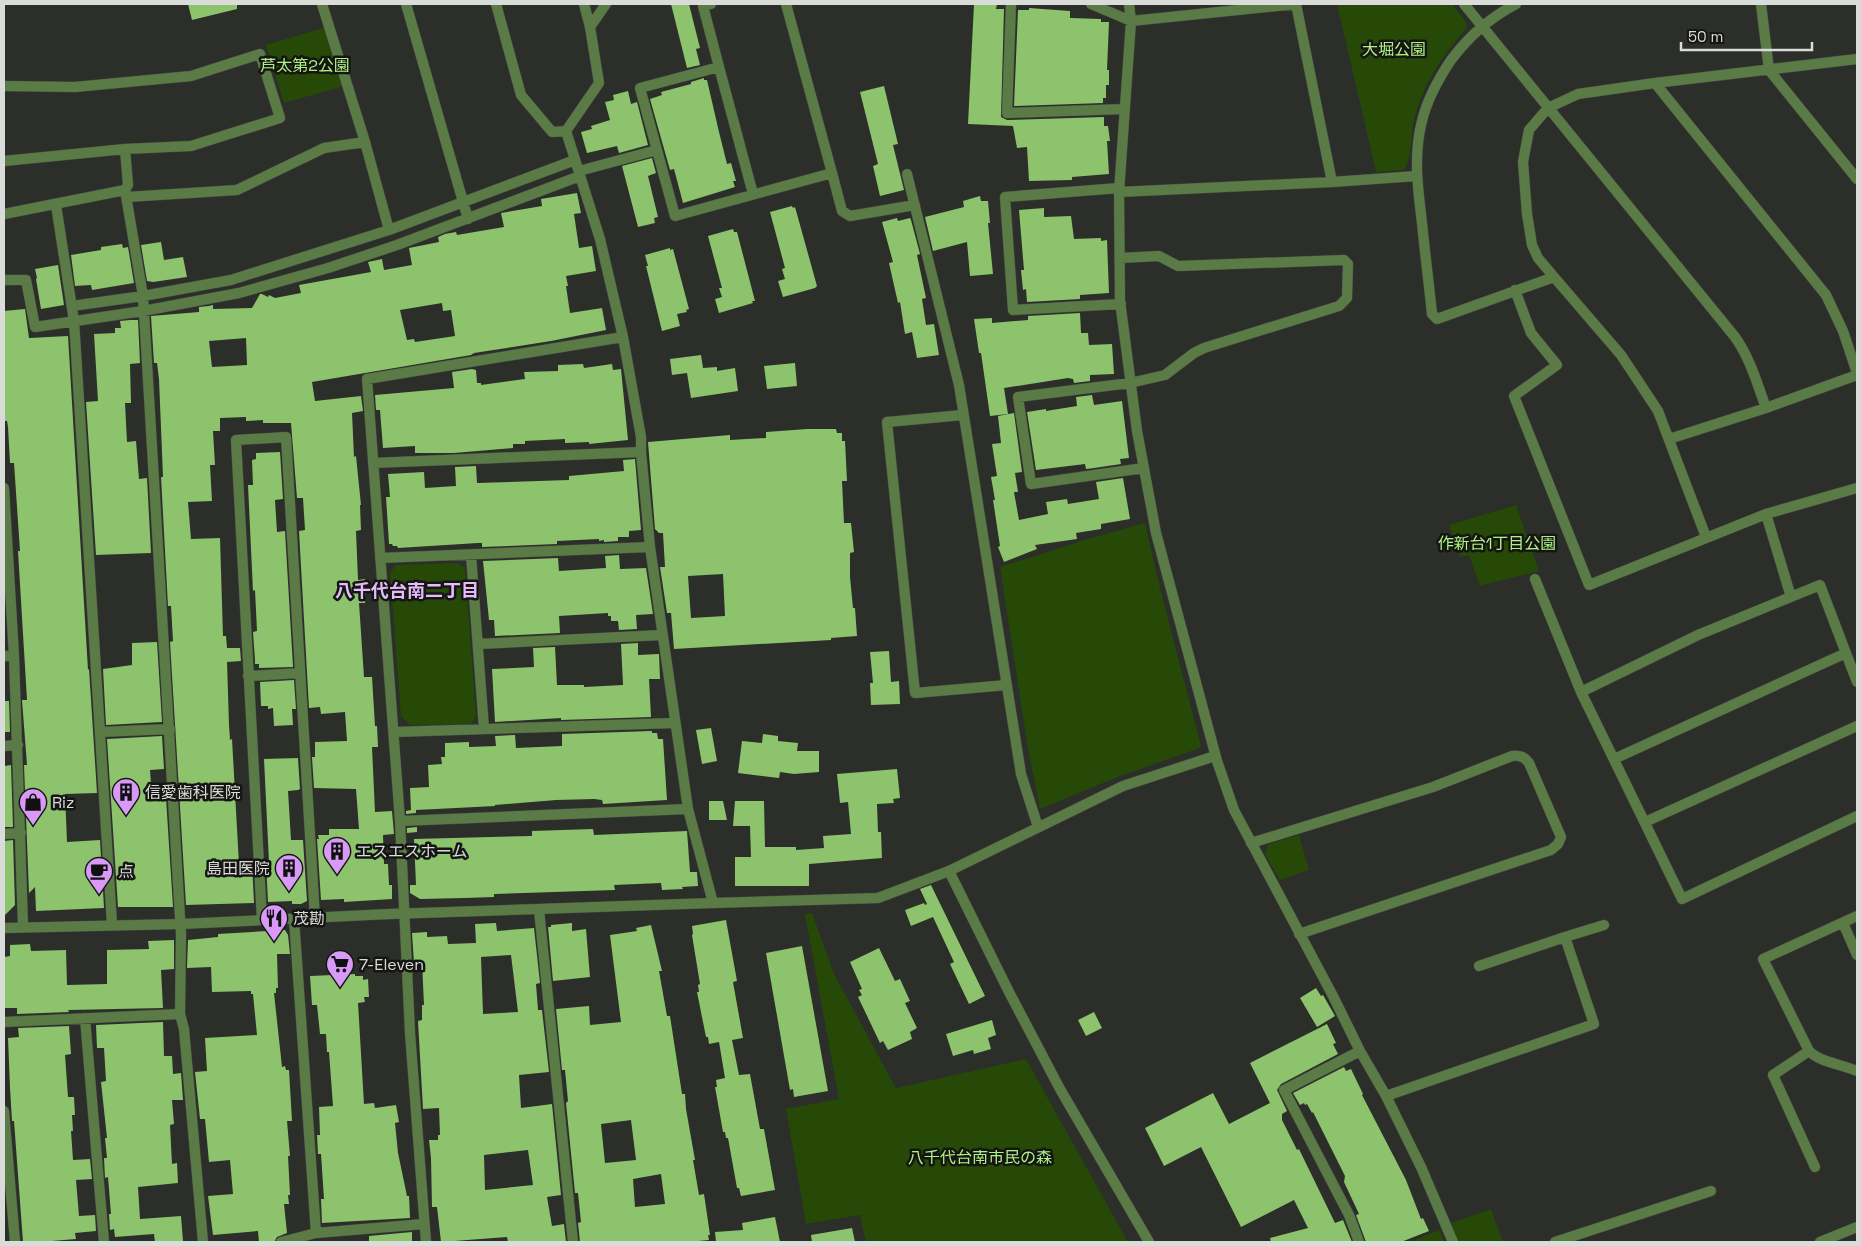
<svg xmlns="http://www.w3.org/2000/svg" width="1861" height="1246" viewBox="0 0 1861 1246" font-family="'Space Grotesk','Noto Sans JP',sans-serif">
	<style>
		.green { fill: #264908 }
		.building { fill: #8dc36c; fill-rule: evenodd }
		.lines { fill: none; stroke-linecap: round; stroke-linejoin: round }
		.minor-casing { stroke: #474a45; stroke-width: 11 }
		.tertiary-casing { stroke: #474a45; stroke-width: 11 }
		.minor { stroke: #5a7a46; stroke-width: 10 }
		.tertiary { stroke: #5a7a46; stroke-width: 10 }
		.labels { text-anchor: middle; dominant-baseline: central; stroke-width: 5; stroke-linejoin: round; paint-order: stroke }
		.park-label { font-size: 16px; fill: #adf282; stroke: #151614 }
		.poi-label { font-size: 16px; fill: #d9dcd8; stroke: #151614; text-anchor: start }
		.neighbourhood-label { font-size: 18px; font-weight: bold; fill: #e6bafb; stroke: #151614 }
	</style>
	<rect width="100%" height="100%" fill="#2b2e29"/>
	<path class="green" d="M1337 4H1452L1466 22 1467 28C1443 55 1422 85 1414 121 1410 137 1413 156 1404 170L1376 172Z
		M326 27 344 86 284 103 266 45Z
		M1516 505 1539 571 1480 586 1469 555 1460 557 1449 525Z
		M1145 523 1159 584 1201 746 1197 749 1120 776 1040 809 1028 749 1000 567 1088 539Z
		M458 563 465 568 476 716 471 724 410 725 401 716 390 573 396 565Z
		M1299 835 1309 870 1280 880 1265 855 1268 844Z
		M812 913 834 974 896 1088 1026 1059 1128 1242H866L860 1215 806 1224 786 1109 839 1099 805 914Z
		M1491 1209 1503 1242H1459L1451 1223Z
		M1439 1230 1444 1242H1410Z"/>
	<path class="building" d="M188 4H237V9L192 20Z
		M671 4H689L700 48 696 49 700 65 687 68Z
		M974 4H997L996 9H1004L1001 117 1007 120 1104 117V126H1108L1110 141H1107L1109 174 1072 177V180L1029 181 1027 147 1017 148 1013 126 968 124Z
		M1029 8 1070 11V18L1101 19V22H1109L1107 70H1109V85H1106V98H1103V103L1014 106 1018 10H1029Z
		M704 78V80H707L719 132 727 164 731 163 736 181H733L735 187 683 203 674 169 670 170 650 99 662 95 661 92 691 84V82Z
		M884 86 898 144 893 145 904 190 880 196 873 166 878 164 860 92Z
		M628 91 631 104 637 102 648 145 619 153 617 146 587 153 581 132 592 129 591 126 610 120 605 102 614 100 613 95Z
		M652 158 656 173 648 176 658 217 654 218 655 223 638 227 622 166Z
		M577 193 581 213 574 214 579 248 592 246 596 271 566 276 568 286H566L570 313 602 308 606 330 551 341 474 353 471 355 312 382 315 401 361 396 363 411 352 413 354 457 356 456 361 505H360L361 530 356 531 358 580 365 579 366 595H365V603H359L364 677H372L375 726H377L378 747H372L375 812 392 811 394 834 383 835 384 864H388L389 885H392V899L344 902V899L321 900 317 839H319L318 835H329V829H359L356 789 314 788 312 757H315V742L347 741 345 712 321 714 320 707 309 708 299 531 305 530 303 498H297L291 423H263V420L246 421V417L220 418V431H213L215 465H210L212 501 188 502 191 539 220 538 223 636H226L227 648H240L241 661 227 662 229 725 230 740 232 739 239 864 252 863 254 903 186 905 170 642 173 641 171 606H168L161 477H163L159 379 157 363H154L151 316 199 312V307L209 306 213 305V309L252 308 260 294H262L268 297 269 295 275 298 301 293 299 285 371 272 368 262 382 259 384 270 412 265 409 248 439 242 438 237 445 234 456 232 457 235 504 227 501 213 542 206 541 199ZM442 303 443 311 451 310 455 336 415 342 414 339 407 340 400 310ZM246 338 247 365 212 367 209 341Z
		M980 196 981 201H988L990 223H988L993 274 970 276 967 242 933 251 925 217 964 207 963 201Z
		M792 206 793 208 795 207 817 286 815 288 783 297 778 281 785 279 782 269 785 268 770 212Z
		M1044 208V217L1071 216 1074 239 1101 238V241L1107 240 1109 293 1080 295V299L1027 302 1026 289 1023 290 1021 270H1024L1019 210Z
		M897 218 898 221 910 218 911 220 920 254 917 255 926 298 922 299 926 325 934 324 939 355 917 358 912 332 905 334 900 302 898 303 889 263 893 262 882 222Z
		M733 229 734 232H737L755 301H752L753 303 719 313 715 299 722 297 719 288H722L708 236Z
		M161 242 164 260 183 257 187 277 153 282 147 281 141 245Z
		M122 244 123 248 128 247 134 283 92 290 91 285 75 286 71 255 101 250V247Z
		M670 248V250L673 249 689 309 686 310 687 312 677 314 680 326 662 331 646 266H648L645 255Z
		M58 265 64 305 41 309 36 279 37 278 35 269Z
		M25 309 29 338 68 336 88 670 89 669 97 793 65 794 67 842 100 840 104 908 36 911 35 887 29 893 24 765H27L22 700H27L18 551H20L14 463H10L8 427 7 421H4V311Z
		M1080 313 1081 333H1088L1089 345 1112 344 1114 374 1090 375V381L1074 383 1073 379 1068 378 1004 388 1008 414 990 416 981 353H979L974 319 992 318V323L1028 320V316Z
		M130 320H138L140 363 130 364 131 403H125L127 442 136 441 139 479 147 478 151 553 96 555 86 402 98 401 94 334 115 333V328H121L120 321Z
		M701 355 703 368 717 367V371L735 368 738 391 691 398 687 373 672 375 670 359Z
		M795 363 797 386 767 389 764 366Z
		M583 364 584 368 612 364 613 370 621 369 628 440 589 444V442L565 443V439L525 441V444H513V448L454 453H415V446L383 448 380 410H376L375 395 454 388 452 372 472 369 476 370 477 383H481V385L525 379 524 372 558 371V365Z
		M1092 395 1094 405 1122 401 1129 458 1120 459 1121 464 1094 468 1086 469 1085 464 1036 470 1027 412 1046 409V411L1077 406 1076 397Z
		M1014 413 1022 472 1015 473 1018 492H1014L1019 520 1048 514 1046 502 1067 499 1068 504 1099 499 1096 482 1123 478 1130 519 1101 524V529L1076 533 1077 539 1035 545 1037 549 1004 562 998 547 1000 546 993 500H995L991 477 997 476 992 444 1001 443 998 416Z
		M807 429H836L837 433H842V441H845L847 481H842L844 523H851L854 552 850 553V577L853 608H855L857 636 831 638V640L674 649 671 613H667L660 567H665L663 533H659L655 529 648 442 730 435V440L766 438V432ZM723 574 725 616 691 618 688 576Z
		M280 452 283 499 275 500 277 532 285 531 293 667 259 668V664H255V660L253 632 257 631 255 590 253 591 248 485H253L252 460 256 459V453Z
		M635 459 641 530 629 531V537H618V541L604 542V540L599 541V539L557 541V544L482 547V543H478L398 548 397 546H393L392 544H389L386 497H390L388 474 424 472 425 488 456 486 455 467 476 466 477 483 569 480V476L624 471 623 460Z
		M619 555 620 569 646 568 653 614 636 615 637 629 619 630 618 621H611V616H608V613L559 616 560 633 495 636 494 620H489L483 561 558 558 559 571 606 568 605 556Z
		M157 642 162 722 106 725 103 669 132 665V643Z
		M638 643V655L659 654 660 679H649L651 717 561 720V718L495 722 492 669 534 667 533 648 555 647 557 685H584V687L623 685 621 644Z
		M889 651 891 682 899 681 900 704 871 705 870 683H873L870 652Z
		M294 680 296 709H292L293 725 274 726 273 708 268 709V706H261L260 682Z
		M4 701H9L10 732H4Z
		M711 728 717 761 702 764 696 730Z
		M652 731V733H657L658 739H663L667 800 603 804 602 800 594 799 556 800 495 805V806L416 810V813L406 814V811L411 810 410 788 429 787 428 765 442 764 441 757H445V743L469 742V747L496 746 495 736 515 735 516 748 562 746V734Z
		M763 734 778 736V741L798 743 797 751H819V772L794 774 780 772 779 778 738 773 742 741 762 743Z
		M162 736 164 769 150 770 152 798H166L173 907H118L107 739Z
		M298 758 300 789 298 790 288 791 291 840H303L307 901 301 904H292V901L268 902 266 862H269L264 759Z
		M11 765 13 827H4V766Z
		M897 769 900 798 893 799 894 803 877 804 878 832H881L882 858 809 864V886H735V857H751L750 826H733L735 801H764L765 847H796V850L824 848 823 836 851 834 848 802 840 803 837 774Z
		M709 801H723L727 820H709Z
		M417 827V832L407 833V828Z
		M593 829 594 835 687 831 690 872H697L698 886 682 887 683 889 662 890 661 883 614 885 615 890 524 893 494 894V897L464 898 420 899 410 893V885H416L414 839 532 836V831Z
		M13 840 15 905 4 916V841Z
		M931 885 985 996 969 1004 950 964 954 962 933 917 911 926 905 910 924 903 925 905 927 904 920 889Z
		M726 920 737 981 733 982 743 1038 732 1040 739 1075 750 1074 760 1129H764L775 1190 741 1196 739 1188H737L728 1138H726L725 1132H723L715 1087H717L716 1080 725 1078 719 1042 709 1044 708 1037H706L697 992H699L698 985 700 984 692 935 693 934 692 926Z
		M496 923 497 931 534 928 540 983 536 984 538 1010H542L549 1072 519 1075 521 1108 552 1104 561 1195 547 1197 552 1226 564 1224 566 1242H508L507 1237 441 1242 437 1207H432L431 1158 429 1140H438V1135H440L439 1108 423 1109 418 1021 422 1020V1005H424L422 962 414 963 412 933 427 932V937L447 936 448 944 476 943 475 924ZM511 955 518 1012 483 1014 481 957ZM528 1150 533 1185 485 1190 484 1155Z
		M572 923V931L586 929 590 977 553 981 548 927H551V925Z
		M651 925 662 971H659L667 1016H670L682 1094H685L686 1109 695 1160H693L699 1195 704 1194 710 1235H708L709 1240 688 1242H580L578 1223 581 1222 578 1193H575L566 1103 568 1101 565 1070H562L556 1009 589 1006 590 1025 621 1022 610 935 637 931 636 928ZM631 1120 636 1160 605 1163 601 1124ZM661 1174 665 1204 635 1207 633 1179Z
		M285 930 288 935 290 954H277L278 988H276V993H274L282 1067 285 1066 286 1070H289L292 1121H287L290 1156H288L290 1195H288L289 1204H284L287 1233 277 1237 274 1242H259L258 1231 213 1235 208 1196 233 1194 230 1160 209 1162 205 1119H200L195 1072 207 1071 205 1038 257 1035 253 994H251V991L212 992 211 967 187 968 188 940 218 937V934Z
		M174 940V969L161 970 163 1008 68 1010 69 1012 17 1014V1008H4V957L10 956V945L30 944 31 951 66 950 67 985 107 984V950L149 949 148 941Z
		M802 946 828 1091 794 1097 793 1089 790 1090 766 953Z
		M879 948 895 981 900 979 910 1001 905 1003 917 1028 910 1032 912 1039 888 1050 883 1041 880 1043 858 997 862 995 859 990 862 989 850 962Z
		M355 974V976H363V980L368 979 369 997H364L365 1002 358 1003 364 1104 374 1103 375 1108 396 1105 399 1122 395 1123 398 1153 407 1196H409L410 1218 322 1223 321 1199H324L321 1154H318L317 1135H320L319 1107 333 1106 329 1052H327L326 1034H320L317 1005H312L310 976Z
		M1316 988 1321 996 1323 995 1335 1016 1317 1027 1300 998Z
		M1094 1012 1102 1028 1086 1036 1078 1020Z
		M992 1020 996 1035 988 1038 991 1049 974 1054 973 1050 953 1056 946 1034Z
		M163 1022 164 1056H172L173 1074 181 1073 183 1100H172L174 1124 170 1125 172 1164 177 1163 178 1183 138 1187 140 1219 181 1216 183 1241 155 1242 154 1234 115 1237 114 1229 110 1230 109 1214H111L108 1177 105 1178 104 1158H107L105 1138H107L101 1082 106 1081 104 1048H97L96 1025Z
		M1327 1024 1336 1043 1333 1044 1338 1054 1281 1084 1277 1090 1287 1111 1282 1114V1120L1297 1150 1299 1149 1335 1223 1343 1220 1352 1242H1271L1270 1238 1308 1228 1294 1200 1241 1227 1201 1147 1164 1166 1145 1128 1213 1093 1229 1124 1270 1103 1250 1063Z
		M69 1026 71 1054 65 1055 68 1097H74L75 1115H72L73 1131H71L73 1160 90 1159 92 1179 76 1180 79 1216 95 1215 96 1231 75 1233 76 1239 52 1241V1242H23L14 1121H12L10 1088 8 1038 19 1037 18 1028Z
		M1344 1067 1346 1071 1351 1069 1363 1094 1362 1095 1406 1180 1421 1219 1423 1218 1429 1231 1401 1242H1366L1356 1215 1359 1214 1344 1182 1345 1176 1313 1112 1312 1113 1307 1104 1305 1105 1304 1103 1300 1105 1293 1093Z
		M775 1217 780 1242H716L715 1232 743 1230 742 1223Z
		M852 1228 855 1242H812L811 1235Z
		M412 1232V1242H369V1236Z"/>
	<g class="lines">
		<g class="minor-casing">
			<path id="minor" d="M322 4 365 142 389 230
				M406 4 468 219
				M496 4 521 95 552 132 566 131 600 239 623 337 641 437V452L650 547 688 809 713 903 878 898 949 871 1123 786 1215 756
				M584 4 590 27
				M711 4 703 6 719 67 640 88 675 216 832 173 786 4
				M1011 4 1007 113 1125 109
				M1091 4 1131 21 1296 4
				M1129 4 1131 21 1119 192 1120 301 1137 431 1156 533 1217 761 1234 810 1333 996 1360 1051 1386 1096 1421 1167 1453 1242
				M1296 4 1332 182
				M1464 4 1735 337C1750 358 1757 383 1766 408
				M1516 4C1489 18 1469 36 1451 60 1439 78 1427 100 1422 121 1413 155 1418 190 1422 223 1425 254 1429 284 1432 314L1437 319 1554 277
				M1761 4 1769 70 1857 179
				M719 67 753 194
				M1655 83 1826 295 1843 331 1857 373
				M4 86 75 87 191 76 260 54 280 118 191 146 125 149 4 161
				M566 131 599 83 590 27 606 4
				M125 149 128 185 125 190 143 296 181 934 180 1014 184 1029 203 1242
				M579 171 657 150
				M832 173 842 211 850 216 915 205
				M907 174 959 385 1021 774 1038 827
				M1119 188 1005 197 1013 310 1121 304
				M1119 192 1332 182 1417 176
				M127 197 237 190 324 148 365 142
				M56 205 74 321 112 924
				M4 214 125 190
				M1120 258 1159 256 1178 266 1344 260 1348 264 1347 298 1339 306 1204 348 1194 353 1165 375 1130 383 1018 397 1031 484 1144 468
				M4 280H26L35 327 143 311 239 293 328 268 397 245 580 176
				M1515 290 1531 333 1557 365 1514 396 1589 585 1766 514 1857 488
				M72 306 143 296 231 280 389 230 575 160
				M963 415 887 422 915 693 1007 685
				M1669 439 1766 408 1857 375
				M373 463 641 452
				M4 488 14 656 23 926
				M1766 514 1791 597
				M1706 537 1658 411 1621 355 1554 277 1538 258 1532 245 1527 214 1523 162 1529 130 1548 108 1578 94 1655 83 1857 59
				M471 555 484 729
				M380 558 650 547
				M1535 579 1581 692 1682 899 1857 816
				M478 644 662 635
				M4 656H14
				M248 676 300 673
				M1581 692 1698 635 1820 585 1857 682
				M100 732 170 729
				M394 732 675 723
				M4 746 18 745
				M1614 759 1846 653
				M400 821 688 809
				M1645 822 1857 726
				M4 834 21 833
				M1251 843 1433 787 1512 756C1521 755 1524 757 1529 763L1561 837 1558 844 1551 850 1299 934
				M539 910 573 1242
				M1857 916 1763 959 1809 1051C1821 1063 1842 1064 1857 1071
				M294 919 316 1233
				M262 920 236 440 286 437 315 918
				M1843 923 1857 955
				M1565 937 1604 925
				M85 1018 104 1242
				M4 1022 180 1014
				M1809 1051 1773 1075 1815 1167
				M1386 1096 1594 1024 1565 937 1479 966
				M4 1111 15 1242
				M281 1242 316 1233 424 1224
				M426 1242 410 1033 400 821 367 379 623 337
				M1359 1242 1349 1215 1284 1090 1360 1051
				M1555 1242 1711 1191
				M1820 1242 1857 1227"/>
		</g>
		<g class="tertiary-casing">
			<path id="tertiary" d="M949 871 1009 992 1060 1089 1149 1242
				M4 928 181 924 390 914 713 903"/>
		</g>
		<use href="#minor" class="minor"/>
		<use href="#tertiary" class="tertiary"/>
	</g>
	<defs>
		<g id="building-pin" transform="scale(1.4375)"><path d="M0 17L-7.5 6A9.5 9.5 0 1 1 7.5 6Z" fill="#d99af7" stroke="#151614"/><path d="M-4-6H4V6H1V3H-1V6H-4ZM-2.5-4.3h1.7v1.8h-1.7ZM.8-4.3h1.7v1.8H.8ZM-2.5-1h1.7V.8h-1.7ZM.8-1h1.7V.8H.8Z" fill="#111"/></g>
		<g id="shop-pin" transform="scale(1.4375)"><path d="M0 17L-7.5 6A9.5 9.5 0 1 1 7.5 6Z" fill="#d99af7" stroke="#151614"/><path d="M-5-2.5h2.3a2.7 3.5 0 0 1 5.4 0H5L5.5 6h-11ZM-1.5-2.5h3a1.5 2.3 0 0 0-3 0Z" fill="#111"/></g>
		<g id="cafe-pin" transform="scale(1.4375)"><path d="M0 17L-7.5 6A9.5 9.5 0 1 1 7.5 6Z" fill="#d99af7" stroke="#151614"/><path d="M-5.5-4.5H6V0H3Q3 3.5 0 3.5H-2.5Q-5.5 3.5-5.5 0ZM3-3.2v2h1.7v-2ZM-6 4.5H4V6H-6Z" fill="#111"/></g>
		<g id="restaurant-pin" transform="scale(1.4375)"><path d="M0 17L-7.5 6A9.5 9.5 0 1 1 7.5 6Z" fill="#d99af7" stroke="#151614"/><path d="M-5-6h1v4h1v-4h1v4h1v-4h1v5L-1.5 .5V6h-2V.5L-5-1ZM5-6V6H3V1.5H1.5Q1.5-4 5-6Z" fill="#111"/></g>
		<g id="supermarket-pin" transform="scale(1.4375)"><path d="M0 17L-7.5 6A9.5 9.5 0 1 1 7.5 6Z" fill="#d99af7" stroke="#151614"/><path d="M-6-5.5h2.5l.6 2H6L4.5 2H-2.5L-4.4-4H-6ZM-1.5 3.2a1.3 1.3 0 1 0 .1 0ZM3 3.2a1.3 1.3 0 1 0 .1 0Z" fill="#111"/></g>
	</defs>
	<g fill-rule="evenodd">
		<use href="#building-pin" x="126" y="792"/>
		<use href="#shop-pin" x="33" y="802"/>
		<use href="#building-pin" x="337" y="851"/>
		<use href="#building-pin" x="289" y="868"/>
		<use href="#cafe-pin" x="99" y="871"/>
		<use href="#restaurant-pin" x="274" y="918"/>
		<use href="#supermarket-pin" x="340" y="964"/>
	</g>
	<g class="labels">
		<g class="park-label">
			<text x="1394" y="49">大堀公園</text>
			<text x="305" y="65">芦太第2公園</text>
			<text x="1497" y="543">作新台1丁目公園</text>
			<text x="980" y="1157">八千代台南市民の森</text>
		</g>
		<g class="poi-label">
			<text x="145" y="792">信愛歯科医院</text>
			<text x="52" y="802">Riz</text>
			<text x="356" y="851">エスエスホーム</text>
			<text x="270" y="868" text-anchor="end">島田医院</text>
			<text x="118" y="871">点</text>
			<text x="293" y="918">茂勘</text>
			<text x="359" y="964">7-Eleven</text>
		</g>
		<g class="neighbourhood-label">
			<text x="407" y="590">八千代台南二丁目</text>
		</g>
	</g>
	<rect width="1861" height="1246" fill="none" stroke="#d9dcd8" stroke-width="10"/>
	<path d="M1681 42v8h131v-8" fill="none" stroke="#d9dcd8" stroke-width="2.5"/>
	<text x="1688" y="42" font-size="15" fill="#d9dcd8" stroke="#151614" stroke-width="4" paint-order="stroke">50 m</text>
</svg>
